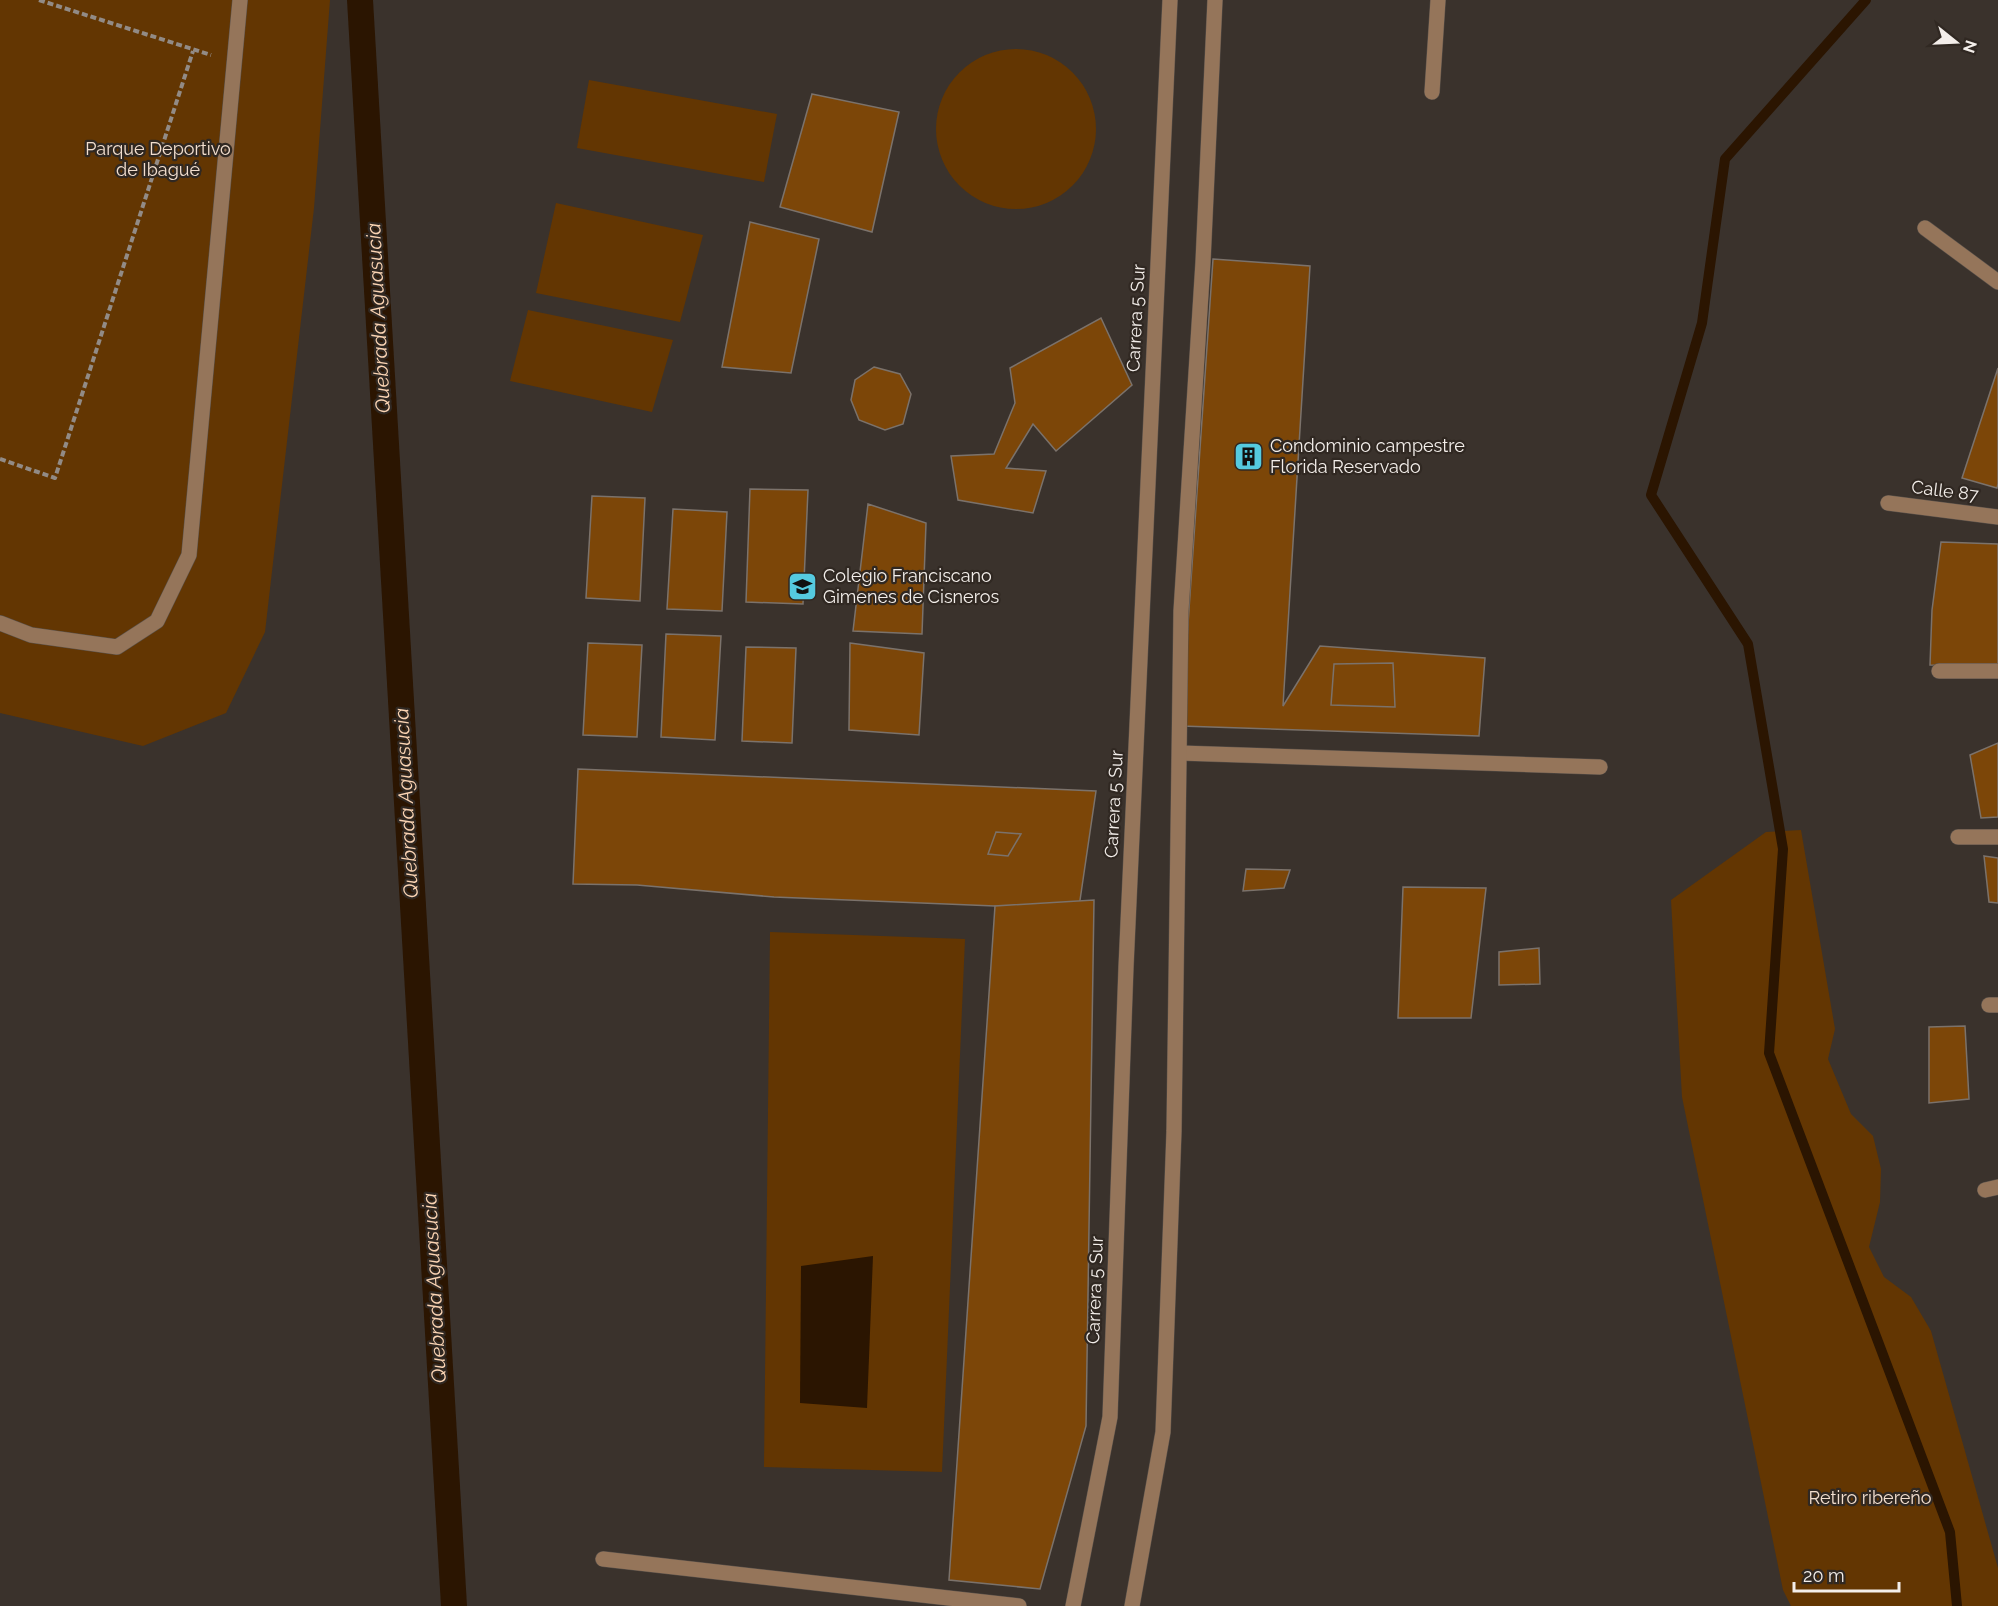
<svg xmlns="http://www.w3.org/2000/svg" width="1998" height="1606" font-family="Raleway,sans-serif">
	<rect width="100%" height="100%" fill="#3a322c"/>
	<g fill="#633602">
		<polygon points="0,0 330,0 314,208 265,632 226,713 143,746 0,713"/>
		<circle cx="1016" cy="129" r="80"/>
		<polygon points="589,80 777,114 764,182 577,148"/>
		<polygon points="556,203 703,235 680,322 536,293"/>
		<polygon points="528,310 673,340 652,412 510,381"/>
		<polygon points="1801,830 1835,1029 1828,1059 1851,1114 1873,1136 1881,1169 1880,1202 1869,1247 1884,1277 1911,1297 1931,1331 1998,1568 1998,1606 1791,1606 1783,1590 1682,1097 1671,900 1766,832"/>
		<polygon points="770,932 965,939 942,1472 764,1467"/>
	</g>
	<g fill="#2b1501">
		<polygon points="347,0 373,0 467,1606 441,1606"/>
		<polygon points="873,1256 867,1408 800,1403 801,1266"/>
	</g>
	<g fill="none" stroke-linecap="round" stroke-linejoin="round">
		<polyline stroke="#2b1501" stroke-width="10" points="1866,0 1725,159 1702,323 1651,495 1748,644 1783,849 1769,1053 1950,1532 1957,1606"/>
	</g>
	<g fill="#7c4608" stroke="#7b726b" stroke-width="1.5">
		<polygon points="812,94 899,112 872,232 780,207"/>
		<polygon points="750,222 819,239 791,373 722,367"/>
		<polygon points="1213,259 1310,266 1283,706 1320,646 1485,658 1479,736 1181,726"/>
		<polygon points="1101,318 1132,385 1056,451 1033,424 1006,468 1046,471 1033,513 958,500 951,456 994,454 1015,403 1010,368"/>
		<polygon points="874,367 900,374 911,394 903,424 885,430 859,420 851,400 855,380"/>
		<polygon points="1998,368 1998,484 1997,488 1962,478"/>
		<polygon points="750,489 808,490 803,604 746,602"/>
		<polygon points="592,496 645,498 640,601 586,598"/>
		<polygon points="868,504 926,523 922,634 853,631"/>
		<polygon points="673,509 727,512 722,611 667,609"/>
		<polygon points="1941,542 1998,544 1998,666 1930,665 1932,610"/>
		<polygon points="666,634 721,636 715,740 661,737"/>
		<polygon points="588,643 642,645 637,737 583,735"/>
		<polygon points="850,643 924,653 919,735 849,730"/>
		<polygon points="746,647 796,648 792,743 742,741"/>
		<polygon points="1393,663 1395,707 1331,705 1334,664"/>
		<polygon points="1998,743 1998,817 1981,818 1970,755"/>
		<polygon points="578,769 1096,791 1079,907 995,906 774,897 637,885 573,884"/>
		<polygon points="996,832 1021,834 1008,856 988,854"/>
		<polygon points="1984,856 1998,858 1998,903 1989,902"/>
		<polygon points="1246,869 1290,870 1284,888 1243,891"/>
		<polygon points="1403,887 1486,888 1471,1018 1398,1018"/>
		<polygon points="1094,900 1086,1426 1040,1589 949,1580 995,906"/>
		<polygon points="1539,948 1540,984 1499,985 1499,952"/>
		<polygon points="1965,1026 1969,1099 1929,1103 1929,1027"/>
	</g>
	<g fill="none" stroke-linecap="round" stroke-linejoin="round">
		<defs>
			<g id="minor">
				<polyline points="1432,92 1438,0"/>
				<polyline points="1925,228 1998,282"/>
				<polyline points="1888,503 1998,517"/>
				<polyline points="0,623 31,635 117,647 157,621 189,555 240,0"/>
				<polyline points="1939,671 1998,671"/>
				<polyline points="1180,753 1600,767"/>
				<polyline points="1958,837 1998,837"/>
				<polyline points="1989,1005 1998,1005"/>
				<polyline points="1985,1190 1998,1187"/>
				<polyline points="603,1559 1019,1606"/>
				<polyline points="1073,1606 1110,1417 1126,967 1170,0"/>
				<polyline points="1132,1606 1163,1432 1174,1131 1181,611 1203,262 1215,0"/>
			</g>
		</defs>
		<use href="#minor" stroke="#58504a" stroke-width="16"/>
		<g stroke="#928b86" stroke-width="4" stroke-dasharray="6 3" stroke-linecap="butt">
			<polyline points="39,0 211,55"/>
			<polyline points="0,459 55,478 193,51"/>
		</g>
		<use href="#minor" stroke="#95755a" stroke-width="15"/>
	</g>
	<defs>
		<symbol id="building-square" viewBox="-11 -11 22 22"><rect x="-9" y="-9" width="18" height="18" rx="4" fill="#55cadf" stroke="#302822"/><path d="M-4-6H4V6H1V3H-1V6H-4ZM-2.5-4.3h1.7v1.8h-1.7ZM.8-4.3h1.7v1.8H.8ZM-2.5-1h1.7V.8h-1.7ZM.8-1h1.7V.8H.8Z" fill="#111"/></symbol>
		<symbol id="school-square" viewBox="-11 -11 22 22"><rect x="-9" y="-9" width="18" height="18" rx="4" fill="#55cadf" stroke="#302822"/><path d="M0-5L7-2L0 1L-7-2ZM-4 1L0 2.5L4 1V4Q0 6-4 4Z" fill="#111"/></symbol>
	</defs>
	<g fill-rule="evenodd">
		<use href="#building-square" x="1232" y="440" width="33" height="33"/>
		<use href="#school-square" x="786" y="570" width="33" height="33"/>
	</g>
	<g text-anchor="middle" stroke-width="4.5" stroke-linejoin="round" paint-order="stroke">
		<g font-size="18" fill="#f2dece" stroke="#302822">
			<text x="158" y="155">Parque Deportivo<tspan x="158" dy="21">de Ibagué</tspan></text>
			<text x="1870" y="1504">Retiro ribereño</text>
		</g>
		<g font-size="18" fill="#f3eeea" stroke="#302822">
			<text transform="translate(1136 318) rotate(-87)" y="6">Carrera 5 Sur</text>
			<text transform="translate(1945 491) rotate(7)" y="6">Calle 87</text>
			<text transform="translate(1114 804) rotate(-87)" y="6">Carrera 5 Sur</text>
			<text transform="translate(1095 1290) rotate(-88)" y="6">Carrera 5 Sur</text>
		</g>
		<g font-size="18" fill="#f3eeea" stroke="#302822" text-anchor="start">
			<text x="1270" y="452">Condominio campestre<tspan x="1270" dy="21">Florida Reservado</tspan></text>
			<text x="823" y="582">Colegio Franciscano<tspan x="823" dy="21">Gimenes de Cisneros</tspan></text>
		</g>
		<g font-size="20" font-style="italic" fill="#fbd4b3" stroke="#302822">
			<text transform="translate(378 318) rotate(-93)" y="7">Quebrada Aguasucia</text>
			<text transform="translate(406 803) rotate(-93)" y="7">Quebrada Aguasucia</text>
			<text transform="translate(434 1288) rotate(-93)" y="7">Quebrada Aguasucia</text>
		</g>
	</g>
	<g transform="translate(1956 42) rotate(108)" stroke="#302822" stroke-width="4.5" paint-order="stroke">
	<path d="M0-4.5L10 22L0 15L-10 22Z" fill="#f3eeea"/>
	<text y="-9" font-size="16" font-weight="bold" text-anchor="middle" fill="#f3eeea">N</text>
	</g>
	<path d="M1794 1582v9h105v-9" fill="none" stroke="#f3eeea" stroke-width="3"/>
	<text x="1803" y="1582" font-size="18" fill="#f3eeea" stroke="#302822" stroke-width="4.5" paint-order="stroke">20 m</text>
</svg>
